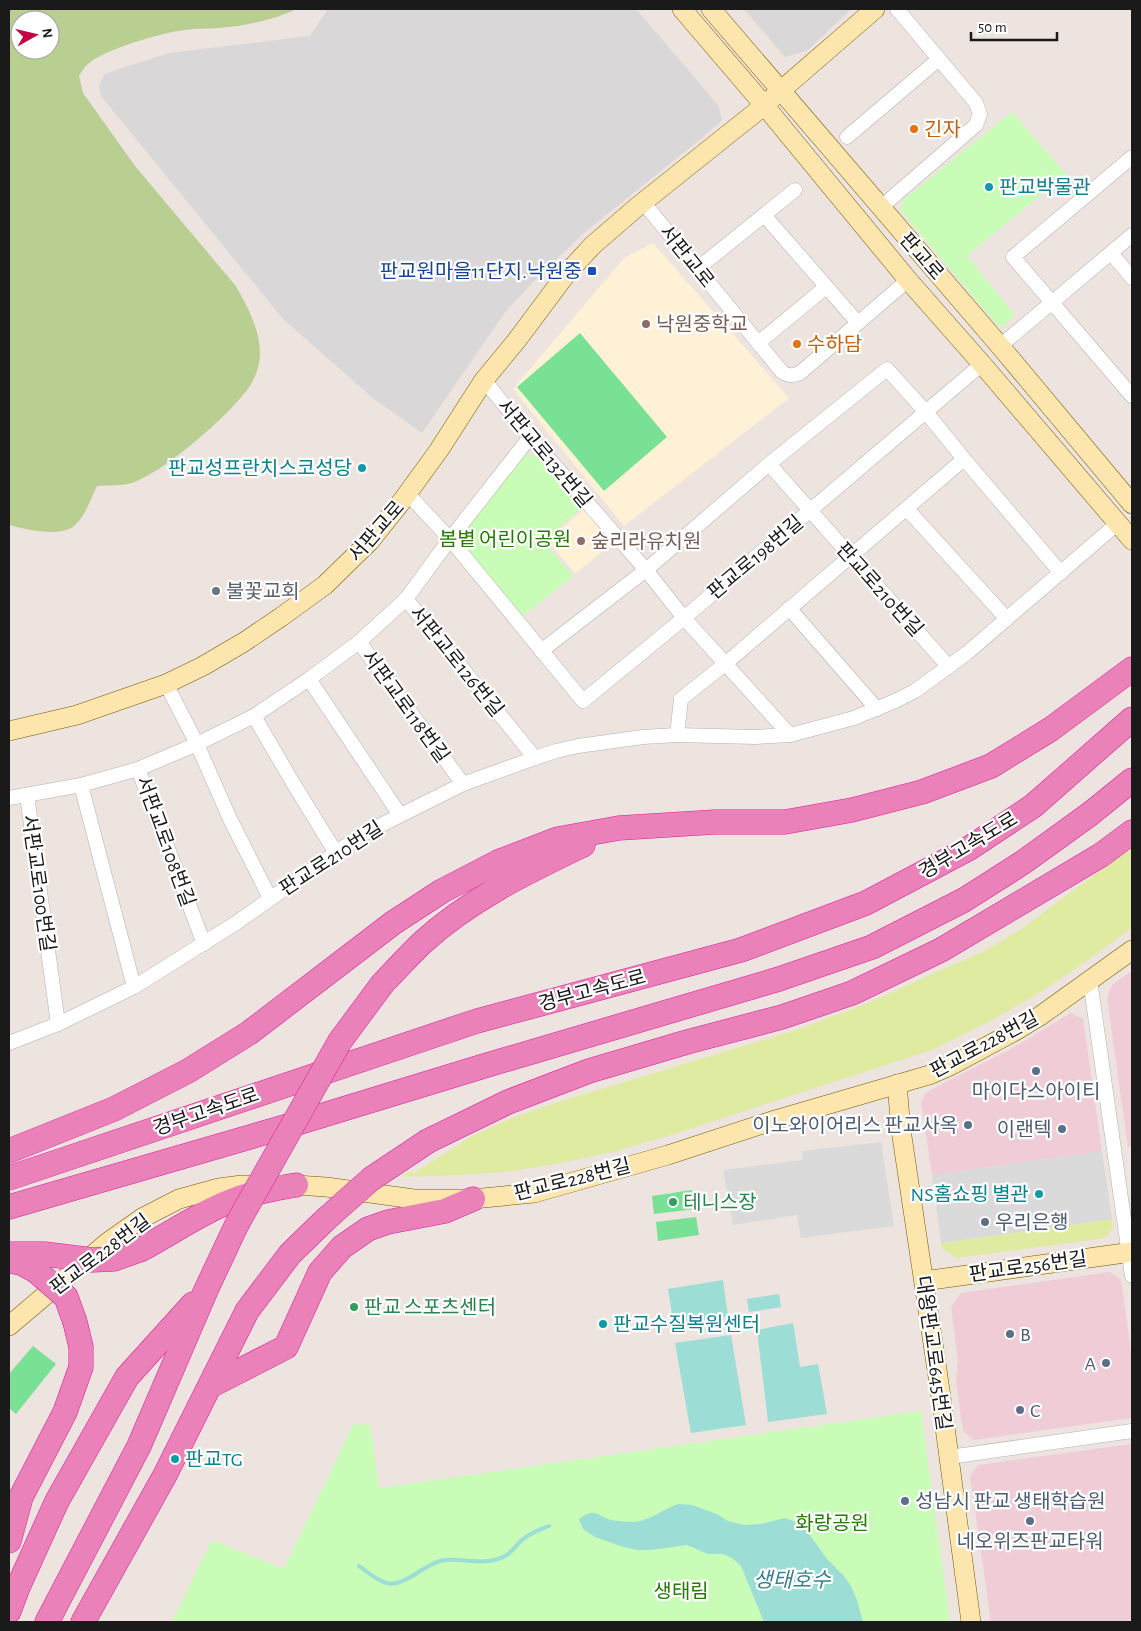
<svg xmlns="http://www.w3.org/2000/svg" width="1141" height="1631" font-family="'Alegreya Sans','Noto Sans KR',sans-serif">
	<rect width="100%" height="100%" fill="#ede3df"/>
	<g fill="#d9d7d8">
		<polygon points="328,9 636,9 718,105 722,120 703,137 585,232 534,281 505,312 422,433 373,398 283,319 101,96 99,85 105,74 116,70 169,53 310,36"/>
		<polygon points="744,9 851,9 807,51 785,57"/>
	</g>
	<g fill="#f0ccd7">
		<polygon points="1132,971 1132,1146 1128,1147 1107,998 1112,985"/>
		<polygon points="1071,1013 1083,1019 1102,1151 932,1175 921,1102 926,1093 944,1083 1011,1049"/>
		<polygon points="1110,1272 1121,1280 1132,1359 1132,1416 1131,1418 974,1440 963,1431 956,1381 958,1360 951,1307 961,1293"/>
		<polygon points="1132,1444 1132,1622 991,1622 970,1476 978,1465"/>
	</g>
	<g fill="#fff1d6">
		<polygon points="653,243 789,398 624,526 513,389 624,258"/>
		<polygon points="587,507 615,541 575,574 547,540"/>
	</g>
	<g fill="#deeba1">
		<polygon points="1132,847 1132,928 1078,967 1039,993 994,1019 932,1050 671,1135 613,1152 550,1165 504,1172 458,1175 401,1177 408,1172 414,1173 474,1135 512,1118 552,1104 799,1029 868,1003 936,972 967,959 990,948 1020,930"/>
		<polygon points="1112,1219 1113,1227 1105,1238 956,1258 942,1248 941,1243"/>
	</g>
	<path fill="#b8cf91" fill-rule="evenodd" d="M9,9H297C273,20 246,26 219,28C208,29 196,28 185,30C163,32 103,50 88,64C84,67 82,72 79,76L83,93L135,166L235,285C248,306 266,341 258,367C257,372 254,379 251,384C235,411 158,478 128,484C118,486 107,485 97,486C91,498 85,517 74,526C59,538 25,529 9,525ZM20,20H50V50H20Z"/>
	<g fill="#c9fcb7">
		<polygon points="1012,112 1066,174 967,256 1015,315 1002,327 998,326 901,211 902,201"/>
		<polygon points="539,455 584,506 543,541 573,576 519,619 463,549 459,536 522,456"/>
		<polygon points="921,1411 950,1622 172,1622 212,1540 284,1569 353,1425 370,1424 379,1488"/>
	</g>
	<g fill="#78e195">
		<polygon points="580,333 667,437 604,491 517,387"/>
		<polygon points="692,1190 695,1209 654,1214 652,1196"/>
		<polygon points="696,1217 699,1235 658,1241 656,1222"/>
		<polygon points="33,1346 56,1364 16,1414 9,1408 9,1374"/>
	</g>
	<g fill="#dadada">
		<polygon points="881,1142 894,1226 801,1238 797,1215 733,1225 723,1170 803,1160 802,1151"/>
		<polygon points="1102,1151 1112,1219 941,1243 932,1175"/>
	</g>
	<g fill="#9cddd6">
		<polygon points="723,1280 728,1316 674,1325 668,1289"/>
		<polygon points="779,1294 781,1307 749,1312 747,1299"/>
		<polygon points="793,1323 800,1367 818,1364 827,1414 768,1422 757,1330"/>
		<polygon points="731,1335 746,1425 691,1433 675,1343"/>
		<path d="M678,1504L692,1505L717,1514L728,1521L744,1525L761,1524L785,1518L796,1522L804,1527L827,1559L844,1576L851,1586L857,1600L863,1622H764L741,1566L732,1558L723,1554H708L687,1545L651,1550H637L620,1546L595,1537L583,1529L579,1519C595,1507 596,1515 611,1520C615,1521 630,1522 635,1522C651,1520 663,1509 678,1504Z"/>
	</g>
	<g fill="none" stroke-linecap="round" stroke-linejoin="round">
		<path stroke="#9cddd6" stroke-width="4" d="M359,1566C386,1586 391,1591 420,1571C429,1566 434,1562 444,1560C462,1558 480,1565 498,1559C511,1555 513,1548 522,1540C530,1533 539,1530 549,1526"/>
		<defs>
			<g id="street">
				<polyline points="847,137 939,59"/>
				<polyline points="1132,157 1013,257 1132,396"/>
				<path d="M643,202L782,372C788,376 793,376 800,373L908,280"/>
				<polyline points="880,208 976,125 980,114 976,103 897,9"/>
				<polyline points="764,215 858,323"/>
				<polyline points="1111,253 1132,278"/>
				<polyline points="697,269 795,190"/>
				<polyline points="758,343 826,287"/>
				<polyline points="1000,346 1132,235"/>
				<polyline points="484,380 530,437 646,570 684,618 790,735"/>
				<polyline points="769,464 949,667"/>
				<polyline points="408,494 450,539 583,701 684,618 982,364"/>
				<polyline points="907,509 1007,619"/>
				<polyline points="406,599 535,758"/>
				<polyline points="789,608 877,709"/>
				<polyline points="359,642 463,784"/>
				<polyline points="541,651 646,570 769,464 887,369 925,411 964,459 1061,573"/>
				<polyline points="309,679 400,815"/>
				<polyline points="166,684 197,744 230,819 270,898"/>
				<polyline points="254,716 293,783 336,853"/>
				<polyline points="677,735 681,699 725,664 964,459"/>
				<polyline points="138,769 204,944"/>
				<polyline points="81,785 134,987"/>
				<polyline points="27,795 58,1024"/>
				<polyline points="9,798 81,785 138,769 197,744 254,716 309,679 359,642 406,599 450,539 530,437"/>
				<polyline points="1090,980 1132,1276"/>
				<polyline points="9,1043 58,1024 134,987 236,923 361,835 463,784 535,758 556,751 578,746 643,737 677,735 755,737 790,735 854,718 895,701 915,691 967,653 1118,523"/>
				<polyline points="949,1457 1132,1431"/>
			</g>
			<g id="secondary">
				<polyline points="682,9 764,105 908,280 982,364 1132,540"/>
				<polyline points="711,9 1000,346 1132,504"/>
				<polyline points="9,731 77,715 166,684 203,666 244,642 281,617 325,585 370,541 402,501 439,450 484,380 517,340 567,273 593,245 637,207 756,112 875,9"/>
				<polyline points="897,1084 901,1130 940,1390 971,1622"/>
				<polyline points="924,1281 1132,1252"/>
				<polyline points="9,1326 108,1242 142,1218 179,1199 219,1188 242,1185 296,1185 326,1187 414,1199 473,1199 534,1193 668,1155 775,1120 929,1075 950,1066 1017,1030 1040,1016 1132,950"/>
			</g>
			<g id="highway">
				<path d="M383,983C396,970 409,955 423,942C470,899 527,872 583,845"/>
				<polyline points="428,1141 508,1102 589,1071 687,1042 782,1017 852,993 941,950 1101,855 1132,832"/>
				<polyline points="9,1151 114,1109 188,1071 249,1033 393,923 442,891 498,862 558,839 619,828 715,822 785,822 852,810 922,792 991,766 1051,729 1132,669"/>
				<polyline points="9,1178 477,1021 741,950 866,903 968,849 1033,806 1132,719"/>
				<polyline points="9,1207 281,1128 484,1066 779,979 872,947 964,900 1022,863 1090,814 1132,780"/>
				<path d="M142,1249C173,1232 207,1209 239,1198C258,1192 277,1188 296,1185"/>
				<polyline points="210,1386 286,1347 320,1272 342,1247 368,1229 388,1222 445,1211 473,1199"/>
				<polyline points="9,1541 21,1497 65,1412 81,1367 81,1347 75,1322"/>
				<polyline points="9,1611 18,1587 57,1501 127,1377 193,1304"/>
				<polyline points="47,1622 139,1446 206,1290 237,1224"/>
				<polyline points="83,1622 165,1475 247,1311 290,1254 325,1220"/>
			</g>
		</defs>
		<use href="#street" stroke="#b3b3b3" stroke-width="15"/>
		<use href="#secondary" stroke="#735900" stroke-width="20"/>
		<use href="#highway" stroke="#dc1b9e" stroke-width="25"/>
		<use href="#street" stroke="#fff" stroke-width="14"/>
		<use href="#secondary" stroke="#fce6ae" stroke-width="19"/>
		<use href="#highway" stroke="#ea81b8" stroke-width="24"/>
		<defs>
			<g id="highway-bridge">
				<polyline points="325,1220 371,1179 428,1141"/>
				<polyline points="237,1224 340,1041 383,983"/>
				<polyline points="9,1254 44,1254 92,1260 114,1259 142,1249"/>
				<polyline points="9,1261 21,1263 36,1271 66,1297 75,1322"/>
			</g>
		</defs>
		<use href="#highway-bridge" stroke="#dc1b9e" stroke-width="25" stroke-linecap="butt"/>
		<use href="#highway-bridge" stroke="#ea81b8" stroke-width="24"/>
	</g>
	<g fill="#e8710a" stroke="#fff" stroke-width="2">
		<circle cx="914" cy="129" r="5"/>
		<circle cx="797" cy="344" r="5"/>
	</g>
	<g fill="#0f9aa8" stroke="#fff" stroke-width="2">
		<circle cx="989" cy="187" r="5"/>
		<circle cx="362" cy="468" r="5"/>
		<circle cx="1039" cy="1194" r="5"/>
		<circle cx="603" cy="1324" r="5"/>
		<circle cx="175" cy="1459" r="5"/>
	</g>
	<rect fill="#1a4fb4" stroke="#fff" stroke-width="2" x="587" y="266" width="10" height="10" rx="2.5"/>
	<g fill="#8d6e63" stroke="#fff" stroke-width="2">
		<circle cx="646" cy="324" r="5"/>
		<circle cx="581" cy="541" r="5"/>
	</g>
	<circle fill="#6b7280" stroke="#fff" stroke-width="2" cx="216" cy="591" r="5"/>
	<g fill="#5c6f8a" stroke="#fff" stroke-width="2">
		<circle cx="1036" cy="1071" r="5"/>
		<circle cx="968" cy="1125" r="5"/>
		<circle cx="1062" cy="1129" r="5"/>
		<circle cx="985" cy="1222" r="5"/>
		<circle cx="1010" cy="1334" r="5"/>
		<circle cx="1106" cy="1363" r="5"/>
		<circle cx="1020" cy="1410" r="5"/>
		<circle cx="905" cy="1501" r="5"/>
		<circle cx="1030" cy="1521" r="5"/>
	</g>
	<g fill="#2e9e5b" stroke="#fff" stroke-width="2">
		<circle cx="673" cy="1202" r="5"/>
		<circle cx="354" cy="1307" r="5"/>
	</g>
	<g text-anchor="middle" stroke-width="4.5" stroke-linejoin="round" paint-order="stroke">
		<g font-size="20" fill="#c56008" stroke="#fff" text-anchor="start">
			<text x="924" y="136">긴자</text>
			<text x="807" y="351">수하담</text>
		</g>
		<g font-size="20" fill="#0d838f" stroke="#fff" text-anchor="start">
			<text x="999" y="194">판교박물관</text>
			<text x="352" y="475" text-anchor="end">판교성프란치스코성당</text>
			<text x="1029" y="1201" text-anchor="end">NS홈쇼핑 별관</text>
			<text x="613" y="1331">판교수질복원센터</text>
			<text x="185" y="1466">판교TG</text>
		</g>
		<g font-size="20" fill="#1a1a1a" stroke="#fff">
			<text transform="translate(687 256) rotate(51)" y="7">서판교로</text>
			<text transform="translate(922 256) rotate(49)" y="7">판교로</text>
			<text transform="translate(545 453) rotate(50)" y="7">서판교로132번길</text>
			<text transform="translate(376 531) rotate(-49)" y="7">서판교로</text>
			<text transform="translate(755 557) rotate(-40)" y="7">판교로198번길</text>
			<text transform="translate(880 589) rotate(48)" y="7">판교로210번길</text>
			<text transform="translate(457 661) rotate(51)" y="7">서판교로126번길</text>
			<text transform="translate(406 706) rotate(54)" y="7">서판교로118번길</text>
			<text transform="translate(166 841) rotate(70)" y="7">서판교로108번길</text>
			<text transform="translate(968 845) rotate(-31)" y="7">경부고속도로</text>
			<text transform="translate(331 858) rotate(-33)" y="7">판교로210번길</text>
			<text transform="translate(39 883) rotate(82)" y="7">서판교로100번길</text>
			<text transform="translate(592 990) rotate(-15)" y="7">경부고속도로</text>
			<text transform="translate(984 1044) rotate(-28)" y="7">판교로228번길</text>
			<text transform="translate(206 1111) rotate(-19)" y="7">경부고속도로</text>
			<text transform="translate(572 1179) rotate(-14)" y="7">판교로228번길</text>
			<text transform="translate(100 1254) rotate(-37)" y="7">판교로228번길</text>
			<text transform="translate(1028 1266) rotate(-8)" y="7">판교로256번길</text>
			<text transform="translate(934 1353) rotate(82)" y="7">대왕판교로645번길</text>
		</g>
		<g font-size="20" fill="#164399" stroke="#fff" text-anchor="end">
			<text x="582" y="278">판교원마을11단지.낙원중</text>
		</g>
		<g font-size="20" fill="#785e54" stroke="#fff" text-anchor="start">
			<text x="656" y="331">낙원중학교</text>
			<text x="591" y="548">숲리라유치원</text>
		</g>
		<g font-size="20" fill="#247b06" stroke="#fff">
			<text x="505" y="546">봄볕 어린이공원</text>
			<text x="832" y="1530">화랑공원</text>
			<text x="681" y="1598">생태림</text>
		</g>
		<g font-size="20" fill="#5b616d" stroke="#fff" text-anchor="start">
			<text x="226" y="598">불꽃교회</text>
		</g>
		<g font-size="20" fill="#4e5e75" stroke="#fff" text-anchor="start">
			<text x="1036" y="1098" text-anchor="middle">마이다스아이티</text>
			<text x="958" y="1132" text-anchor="end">이노와이어리스 판교사옥</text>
			<text x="1052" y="1136" text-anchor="end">이랜텍</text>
			<text x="995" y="1229">우리은행</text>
			<text x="1020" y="1341">B</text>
			<text x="1096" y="1370" text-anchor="end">A</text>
			<text x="1030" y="1417">C</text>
			<text x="915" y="1508">성남시 판교 생태학습원</text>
			<text x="1030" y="1548" text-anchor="middle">네오위즈판교타워</text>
		</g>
		<g font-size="20" fill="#27864d" stroke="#fff" text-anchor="start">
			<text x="683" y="1209">테니스장</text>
			<text x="364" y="1314">판교 스포츠센터</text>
		</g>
		<g font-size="21" font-style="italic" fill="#3a808e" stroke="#fff">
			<text x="792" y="1587">생태호수</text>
		</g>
	</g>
	<rect width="1141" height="1631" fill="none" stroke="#1a1a1a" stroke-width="20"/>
	<g transform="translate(35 35) rotate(82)"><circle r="24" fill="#ffffff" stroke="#a3a3a3"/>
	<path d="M0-4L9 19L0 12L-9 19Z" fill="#c50042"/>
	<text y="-8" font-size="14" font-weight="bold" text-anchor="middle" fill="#1a1a1a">N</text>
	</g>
	<path d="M971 32v8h86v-8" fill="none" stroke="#1a1a1a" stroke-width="2.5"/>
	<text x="978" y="32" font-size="15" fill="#1a1a1a" stroke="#ffffff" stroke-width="4" paint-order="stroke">50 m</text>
</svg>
